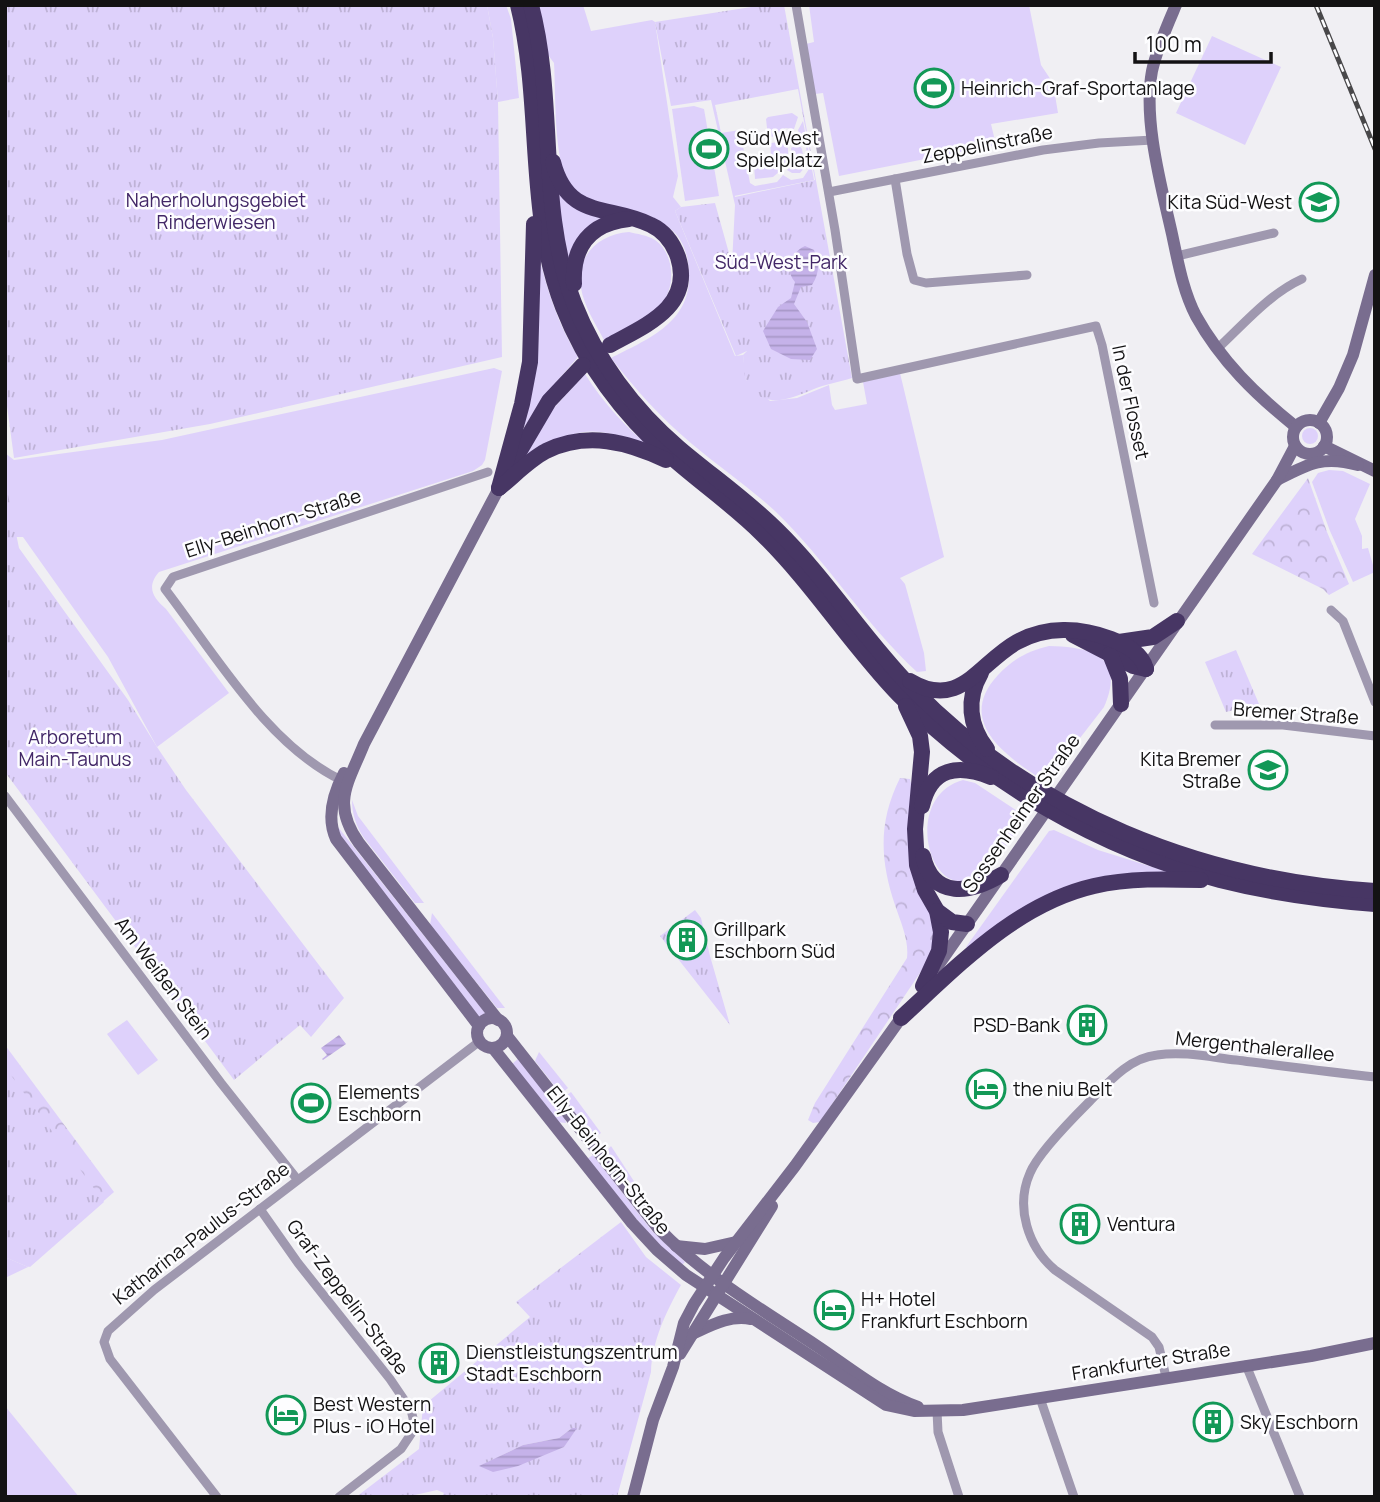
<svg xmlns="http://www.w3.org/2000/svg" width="1380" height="1502" font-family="Manrope,sans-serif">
	<defs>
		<pattern id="forest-crowns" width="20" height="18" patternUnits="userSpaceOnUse" patternTransform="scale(1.75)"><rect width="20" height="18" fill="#ded1fb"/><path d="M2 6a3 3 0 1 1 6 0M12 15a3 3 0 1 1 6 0" fill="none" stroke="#beb2d6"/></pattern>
		<pattern id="park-tufts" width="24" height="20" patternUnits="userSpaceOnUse" patternTransform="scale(1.75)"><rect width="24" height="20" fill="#ded1fb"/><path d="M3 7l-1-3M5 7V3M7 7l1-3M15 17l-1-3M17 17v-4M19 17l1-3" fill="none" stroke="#beb2d6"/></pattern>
		<pattern id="water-rules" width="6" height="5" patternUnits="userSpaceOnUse" patternTransform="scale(1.75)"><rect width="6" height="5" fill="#c5b2e9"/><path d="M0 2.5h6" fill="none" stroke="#a898c7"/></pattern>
	</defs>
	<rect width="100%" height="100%" fill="#f0eff3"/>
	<g fill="#ded1fb">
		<polygon points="487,5 506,5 511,19 519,98 498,102 493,38"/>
		<path d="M537,5H583L591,31L652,20L655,22L678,176L673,197L681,207L675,211L735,356L743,355L746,380L770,401L797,398L829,385L832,405L835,410L867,404L863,382L900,373L944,557L900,578L905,584L924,653L926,671L917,672C864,623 827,561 775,511C749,487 719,467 692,444C661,418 635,389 611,358C646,340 688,324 689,279C690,200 623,226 582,195C579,192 572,189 570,185C553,162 556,93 554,63L548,55Z"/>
		<polygon points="809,5 1029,5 1041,65 1053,83 1058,113 991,124 996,145 839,176 823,93 815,94 806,44 814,42"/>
		<polygon points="1212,36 1281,67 1245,145 1176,113"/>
		<polygon points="694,106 704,109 719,196 685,201 672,109"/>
		<polygon points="792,113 798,117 794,129 785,128 780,136 768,137 766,119 768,117"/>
		<polygon points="803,121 814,180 734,196 721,133 740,130 750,183 755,186 777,182 783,175 791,180 803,178 809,169 806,147 800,140 798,130"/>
		<polygon points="781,142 788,148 788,161 782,167 771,155 770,143"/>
		<polygon points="798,144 802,149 805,167 800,173 792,173 787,170 792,163 791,148"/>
		<polygon points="768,163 780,171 773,177 755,179 754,165"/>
		<polygon points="562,191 614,219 570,266 554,197"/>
		<path d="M629,232C637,234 647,235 655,240C675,254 676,287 661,305C647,321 622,330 604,340C595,323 584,306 581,288C575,256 599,234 629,232Z"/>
		<path d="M538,252C547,290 558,324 578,357L544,396L518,437Z"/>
		<path d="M494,368L502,371L485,460L482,465L473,471L159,572C146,587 153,598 166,609L229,693L157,747L108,657L23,537H5V453L14,460L162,440Z"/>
		<path d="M585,374C603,403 628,430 655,451C629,438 597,424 569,436C551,444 533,458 516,469L552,410Z"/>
		<circle cx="1310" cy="436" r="8"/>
		<polygon points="1329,470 1343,471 1370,484 1355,519 1362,536 1362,549 1368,548 1375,572 1353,582 1330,531 1312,482 1318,473"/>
		<path d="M1049,646C1092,647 1126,656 1104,707L1046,782C1008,758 954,722 998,675C1013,659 1028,651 1049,646Z"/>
		<path d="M963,780L975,783L1025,816C1012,836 999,862 979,875C930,909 900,797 963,780Z"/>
		<path d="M352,800L358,816L424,903H415L364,838C356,826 352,814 352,800Z"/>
		<polygon points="338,827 486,1014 479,1020 339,838"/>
		<polygon points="1054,830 1098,850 1175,874 1091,880 970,949 966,947 1049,831"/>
		<polygon points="432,913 505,1008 497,1008 430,925"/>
		<polygon points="127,1020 158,1060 138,1075 107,1034"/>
		<polygon points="539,1052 568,1088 561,1094 535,1061"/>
		<polygon points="519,1058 565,1119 566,1123 557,1122 512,1064"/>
		<polygon points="571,1092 601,1133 595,1137 563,1098"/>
		<polygon points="611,1146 654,1212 606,1152"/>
		<polygon points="593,1155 652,1231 685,1262 681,1266 658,1245 587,1159"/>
		<polygon points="5,1257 28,1267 5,1278"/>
		<polygon points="5,1406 79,1497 5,1497"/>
	</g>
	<g fill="url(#forest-crowns)">
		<polygon points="1308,478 1327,532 1349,584 1329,595 1323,589 1252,554"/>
		<path d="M900,778L910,779L911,783L928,908L935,930L932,955L820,1122L813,1123L808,1120L815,1103L907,958C909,940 901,923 895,905C880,860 878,822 900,778Z"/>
		<polygon points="5,1045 114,1192 28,1267 5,1257"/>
	</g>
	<g fill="url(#park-tufts)" fill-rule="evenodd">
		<polygon points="5,5 487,5 493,38 498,102 502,357 210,424 14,458 5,391"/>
		<path d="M764,5H784L852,378C839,382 826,384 814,389C791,399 762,411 747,382C743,374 744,363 743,355L747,351L736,356L675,211L681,207L715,203L732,264L735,205L711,100L671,106L655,22ZM798,89L815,180L735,197L715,105Z"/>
		<polygon points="5,480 19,548 128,700 157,747 186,790 344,998 311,1037 300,1025 234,1080 5,772"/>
		<polygon points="1236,650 1259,704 1226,712 1205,662"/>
		<polygon points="695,910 701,918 710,956 730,1025 660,936"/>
		<polygon points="5,1067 104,1202 30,1267 5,1257"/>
		<path d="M621,1222L646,1257L681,1285C666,1312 652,1341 651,1372L617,1497H442L444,1493L437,1490L406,1497H356L419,1449L423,1406L530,1317L516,1302ZM572,1428L564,1447L480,1466L523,1445L559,1438Z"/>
	</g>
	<g fill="url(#water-rules)">
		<path d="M805,246L814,250C819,264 820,272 812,285L801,287L794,304L807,322L817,349L810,360L791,359L771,349L763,331L778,307L791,298L795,282C784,270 791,252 805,246Z"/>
		<polygon points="339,1035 346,1044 323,1060 322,1059 327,1055 321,1048"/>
		<polygon points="572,1428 577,1428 564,1447 518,1466 493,1472 479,1466 523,1445 559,1438"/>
	</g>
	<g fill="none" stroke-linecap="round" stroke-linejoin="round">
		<g stroke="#9f98af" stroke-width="9">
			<polyline points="796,5 835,230 857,379 1096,326 1102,345 1154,603"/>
			<polyline points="895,179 907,254 914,280 926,283 1027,275"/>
			<polyline points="829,192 1043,150 1099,143 1153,140"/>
			<polyline points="1177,256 1274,233"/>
			<path d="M1217,349C1243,325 1269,294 1302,279"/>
			<polyline points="1331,610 1343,621 1375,702"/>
			<polyline points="1215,725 1283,725 1375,736"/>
			<path d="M343,781C268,746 215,654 165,589L173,577L488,472"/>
			<polyline points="5,796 221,1083 297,1179"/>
			<polyline points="260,1209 298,1263 390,1379 411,1410 413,1418 413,1431 401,1449 339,1497"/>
			<polyline points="1246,1365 1300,1497"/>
			<path d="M1166,1377L1159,1347L1152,1337L1055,1270C1028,1247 1015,1207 1030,1173C1038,1153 1072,1119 1088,1103C1107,1084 1128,1058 1157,1055C1183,1051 1210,1057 1236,1060C1283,1066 1329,1072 1375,1077"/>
			<polyline points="1040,1398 1074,1497"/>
			<polyline points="937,1411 938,1432 959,1497"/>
			<polyline points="217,1497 110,1359 104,1342 108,1331 154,1290 480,1041"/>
		</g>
		<g stroke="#796d8f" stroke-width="12">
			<path d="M1176,5C1167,26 1157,48 1152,71C1143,120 1161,185 1172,234C1178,262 1183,291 1196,316C1221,361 1256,395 1296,427"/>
			<circle cx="1310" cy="437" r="17"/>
			<polyline points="1319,423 1339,388 1353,355 1375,275"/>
			<polyline points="1324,446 1375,471"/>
			<path d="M1277,480C1308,464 1323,455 1358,465"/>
			<path d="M344,773C333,794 326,817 336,839L479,1026"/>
			<polyline points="937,967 1277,480 1295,446"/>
			<circle cx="492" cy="1033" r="15"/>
			<path d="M498,1020L359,843C331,803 348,784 364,744L499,488"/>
			<path d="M507,1036L658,1228C704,1276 763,1310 817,1346C850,1368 881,1394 918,1407"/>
			<polyline points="493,1048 632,1223 657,1250 686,1275 886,1405 914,1411 963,1410 1311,1356 1375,1343"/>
			<polyline points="676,1246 705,1249 736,1242"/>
			<path d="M692,1334C712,1325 729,1315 751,1319"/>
			<polyline points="680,1354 772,1206"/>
			<polyline points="633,1497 653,1420 673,1367 684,1323 694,1304 724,1258 795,1166 906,1011"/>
		</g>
		<g stroke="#473664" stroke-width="16">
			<path d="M518,5C543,105 525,210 563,307C585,364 623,415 669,455C699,482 733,505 762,534C813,584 850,644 899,695C986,783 1101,849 1220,880C1271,893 1323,900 1375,904"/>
			<path d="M531,5C557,103 537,207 574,303C596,359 634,410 679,448C712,476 747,500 777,530C827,579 864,639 912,688C1034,814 1202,880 1375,891"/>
			<path d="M553,162C568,221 610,204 651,225C664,231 673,243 678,257C694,307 644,326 610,345"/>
			<path d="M574,284C572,247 590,223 629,219"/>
			<polyline points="512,464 549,401 583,365"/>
			<polyline points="499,488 522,404 530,362 534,224"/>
			<path d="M499,488C514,476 529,460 546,451C587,431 628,442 666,460"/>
			<polyline points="1073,635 1133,666 1146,669"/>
			<polyline points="1119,642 1153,637 1177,621"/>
			<polyline points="1110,654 1120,679 1121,704"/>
			<path d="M981,673C966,699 969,726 987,749"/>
			<path d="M910,681C960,711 979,663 1017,642C1046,626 1080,627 1111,639C1126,645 1142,653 1146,669"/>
			<polyline points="906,706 920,736 922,752 915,829 917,865 925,890 937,911 941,932 939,951 923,986"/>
			<path d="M922,806C931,767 958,764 991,777"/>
			<path d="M923,856C933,900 971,893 1001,875"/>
			<polyline points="937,911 952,922 967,924"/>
			<path d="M901,1018C958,966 1016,904 1094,886C1129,878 1165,879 1201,880"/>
		</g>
		<defs>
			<polyline id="rail" points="1316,5 1375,149"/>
		</defs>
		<use href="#rail" stroke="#49484a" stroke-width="5"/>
		<use href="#rail" stroke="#fdfdff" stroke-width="2.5" stroke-dasharray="8" stroke-linecap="butt"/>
	</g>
	<defs>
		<symbol id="stadium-ring" viewBox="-11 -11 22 22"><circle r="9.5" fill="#fdfdff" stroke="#129857" stroke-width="1.5"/><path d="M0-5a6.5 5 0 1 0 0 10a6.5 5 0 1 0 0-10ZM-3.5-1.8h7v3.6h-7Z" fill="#129857"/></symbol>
		<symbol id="school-ring" viewBox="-11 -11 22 22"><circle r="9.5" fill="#fdfdff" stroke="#129857" stroke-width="1.5"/><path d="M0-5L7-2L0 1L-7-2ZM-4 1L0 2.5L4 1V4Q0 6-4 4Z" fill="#129857"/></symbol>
		<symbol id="building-ring" viewBox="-11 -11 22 22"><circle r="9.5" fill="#fdfdff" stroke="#129857" stroke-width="1.5"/><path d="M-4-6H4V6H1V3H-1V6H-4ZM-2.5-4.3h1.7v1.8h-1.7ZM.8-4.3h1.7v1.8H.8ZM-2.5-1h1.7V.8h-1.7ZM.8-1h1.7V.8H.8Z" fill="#129857"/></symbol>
		<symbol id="hotel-ring" viewBox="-11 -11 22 22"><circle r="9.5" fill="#fdfdff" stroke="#129857" stroke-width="1.5"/><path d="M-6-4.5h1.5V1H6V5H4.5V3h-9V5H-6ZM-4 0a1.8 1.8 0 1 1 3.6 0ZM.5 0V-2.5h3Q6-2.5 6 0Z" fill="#129857"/></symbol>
	</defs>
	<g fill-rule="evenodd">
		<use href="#stadium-ring" x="912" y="66" width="44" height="44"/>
		<use href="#stadium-ring" x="687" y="127" width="44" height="44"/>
		<use href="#school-ring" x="1297" y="180" width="44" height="44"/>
		<use href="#school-ring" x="1246" y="748" width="44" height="44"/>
		<use href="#building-ring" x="665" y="918" width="44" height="44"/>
		<use href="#building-ring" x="1065" y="1003" width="44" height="44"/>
		<use href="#hotel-ring" x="964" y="1067" width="44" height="44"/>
		<use href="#stadium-ring" x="289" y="1081" width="44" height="44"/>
		<use href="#building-ring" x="1058" y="1202" width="44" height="44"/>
		<use href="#hotel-ring" x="812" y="1288" width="44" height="44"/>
		<use href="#building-ring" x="417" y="1341" width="44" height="44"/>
		<use href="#hotel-ring" x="264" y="1393" width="44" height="44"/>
		<use href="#building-ring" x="1191" y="1400" width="44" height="44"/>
	</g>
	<g text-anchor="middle" stroke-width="5" stroke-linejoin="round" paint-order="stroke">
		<g font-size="19" fill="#131213" stroke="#fdfdff" text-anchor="start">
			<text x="961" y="95">Heinrich-Graf-Sportanlage</text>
			<text x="736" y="145">Süd West<tspan x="736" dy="22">Spielplatz</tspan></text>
			<text x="1292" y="209" text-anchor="end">Kita Süd-West</text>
			<text x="1241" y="766" text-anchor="end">Kita Bremer<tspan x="1241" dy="22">Straße</tspan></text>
			<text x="714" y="936">Grillpark<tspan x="714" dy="22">Eschborn Süd</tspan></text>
			<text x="1060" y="1032" text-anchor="end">PSD-Bank</text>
			<text x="1013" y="1096">the niu Belt</text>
			<text x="338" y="1099">Elements<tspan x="338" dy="22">Eschborn</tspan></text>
			<text x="1107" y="1231">Ventura</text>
			<text x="861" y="1306">H+ Hotel<tspan x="861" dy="22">Frankfurt Eschborn</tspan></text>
			<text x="466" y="1359">Dienstleistungszentrum<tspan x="466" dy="22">Stadt Eschborn</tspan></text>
			<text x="313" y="1411">Best Western<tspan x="313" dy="22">Plus - iO Hotel</tspan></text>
			<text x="1240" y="1429">Sky Eschborn</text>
		</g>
		<g font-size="19" fill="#131213" stroke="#fdfdff">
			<text transform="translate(987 144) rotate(-11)" y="7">Zeppelinstraße</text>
			<text transform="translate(1131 402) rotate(78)" y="7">In der Flosset</text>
			<text transform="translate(273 523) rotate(-18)" y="7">Elly-Beinhorn-Straße</text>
			<text transform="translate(1296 713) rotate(4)" y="7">Bremer Straße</text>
			<text transform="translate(1021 813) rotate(-55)" y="7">Sossenheimer Straße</text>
			<text transform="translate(164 978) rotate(53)" y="7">Am Weißen Stein</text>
			<text transform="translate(1255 1046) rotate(6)" y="7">Mergenthalerallee</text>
			<text transform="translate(609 1160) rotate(51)" y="7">Elly-Beinhorn-Straße</text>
			<text transform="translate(201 1233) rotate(-38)" y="7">Katharina-Paulus-Straße</text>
			<text transform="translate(348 1297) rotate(53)" y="7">Graf-Zeppelin-Straße</text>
			<text transform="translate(1151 1361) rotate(-9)" y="7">Frankfurter Straße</text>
		</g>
		<g font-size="19" fill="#422767" stroke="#fdfdff">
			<text x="216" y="207">Naherholungsgebiet<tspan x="216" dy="22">Rinderwiesen</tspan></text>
			<text x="781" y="269">Süd-West-Park</text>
			<text x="75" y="744">Arboretum<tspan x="75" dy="22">Main-Taunus</tspan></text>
		</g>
	</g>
	<rect width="1380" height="1502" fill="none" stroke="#131213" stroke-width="14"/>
	<path d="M1135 52v10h136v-10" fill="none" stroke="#131213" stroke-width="3.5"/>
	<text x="1146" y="52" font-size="21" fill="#131213" stroke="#fdfdff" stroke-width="5" paint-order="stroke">100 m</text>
</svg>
